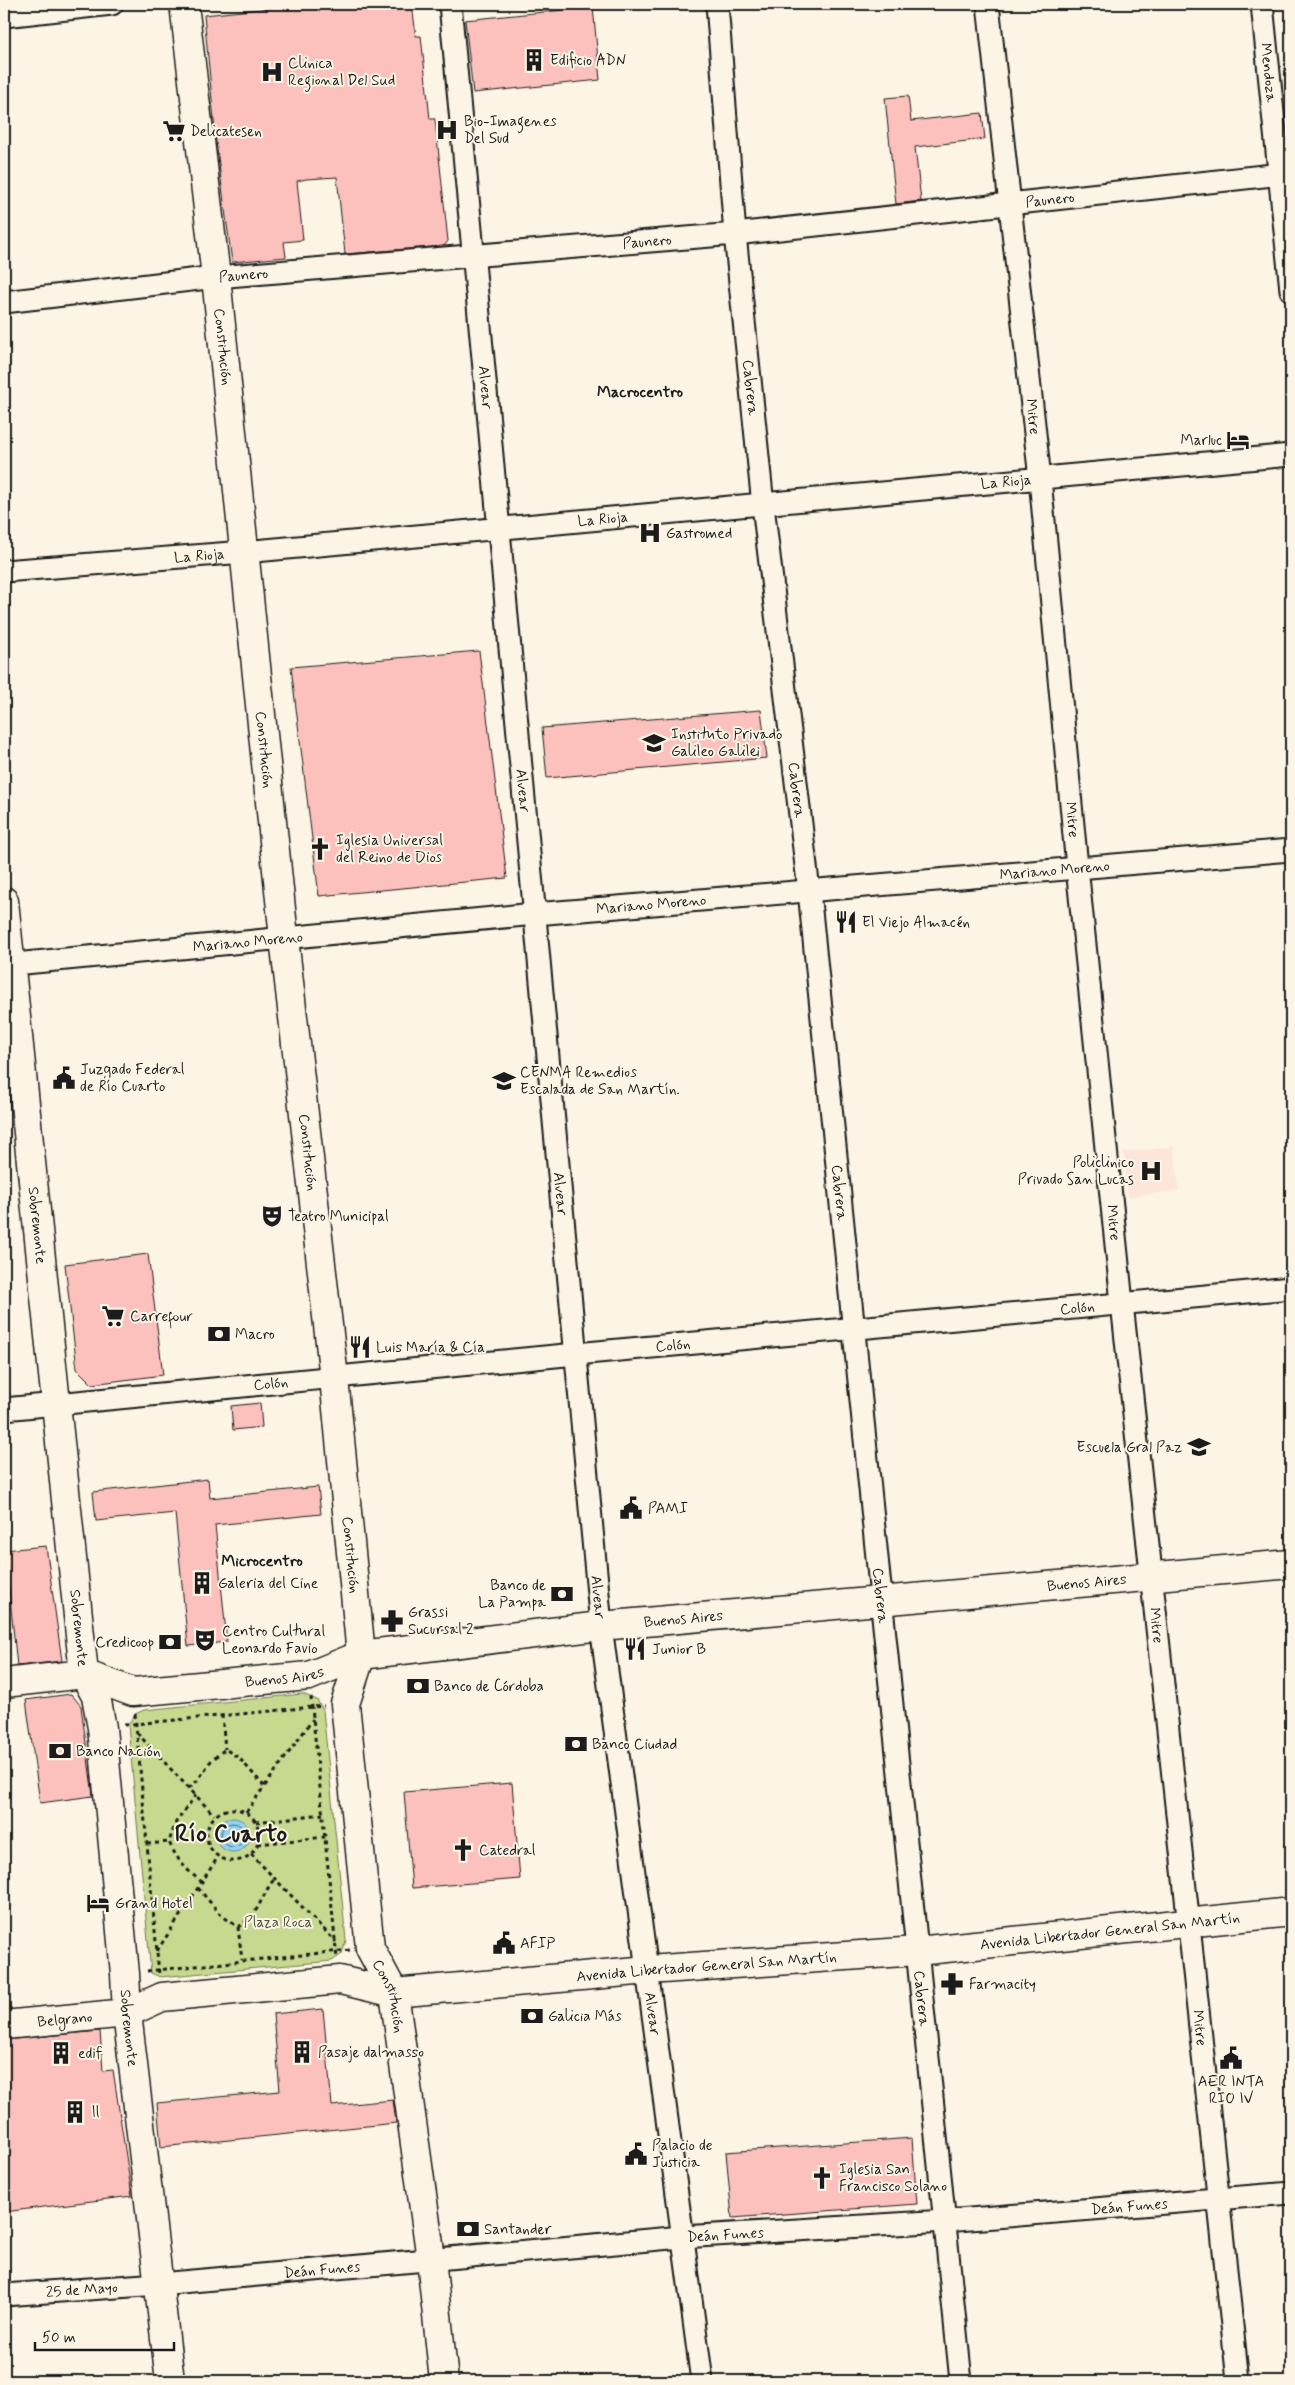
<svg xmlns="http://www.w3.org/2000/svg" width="1295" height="2385" font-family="Mynerve,sans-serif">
	<rect width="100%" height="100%" fill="#fcf5e5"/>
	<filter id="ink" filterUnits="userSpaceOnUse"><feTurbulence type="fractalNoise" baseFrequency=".02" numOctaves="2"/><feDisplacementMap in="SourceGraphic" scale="10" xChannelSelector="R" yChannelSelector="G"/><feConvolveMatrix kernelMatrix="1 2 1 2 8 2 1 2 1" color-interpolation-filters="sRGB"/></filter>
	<g filter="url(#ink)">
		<polygon fill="#fce5d9" points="1174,1147 1179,1190 1128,1197 1124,1152"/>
		<polygon fill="#c6d98e" stroke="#717a55" points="303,1694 317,1700 323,1710 346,1940 342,1954 332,1961 160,1977 151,1973 128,1725 135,1714 144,1710"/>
		<circle fill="#90d3f2" stroke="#628a9c" cx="233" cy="1835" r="17"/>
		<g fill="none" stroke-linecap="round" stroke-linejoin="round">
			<circle stroke="#4a6572" stroke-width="1" cx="233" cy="1835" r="12"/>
		</g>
		<g fill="#fdc1bd" stroke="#1c1c1c">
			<polygon points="308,4 412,4 416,36 421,36 430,119 435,119 448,241 444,246 345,254 337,177 306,179 297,181 303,240 284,242 286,257 232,262 216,142 204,15"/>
			<polygon points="593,7 600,80 473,93 465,20"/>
			<polygon points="908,96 911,121 982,113 985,139 915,147 921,201 896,204 885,98"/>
			<polygon points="479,651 507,878 319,896 291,667"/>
			<polygon points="761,710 767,758 547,778 542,728"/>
			<polygon points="148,1254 163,1375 92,1384 77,1369 65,1264"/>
			<polygon points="260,1403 262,1427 233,1430 231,1406"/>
			<polygon points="208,1479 210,1498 318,1487 321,1514 215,1525 227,1642 188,1646 175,1513 96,1521 93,1492"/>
			<polygon points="46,1546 62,1661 17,1666 5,1550"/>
			<polygon points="71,1694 81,1706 93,1796 40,1803 26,1700"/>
			<polygon points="512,1783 520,1879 412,1888 404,1792"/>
			<polygon points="323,2009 332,2106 393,2100 396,2123 161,2147 157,2103 280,2091 273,2014"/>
			<polygon points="100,2031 103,2071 113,2070 132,2196 4,2212 4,2040"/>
			<polygon points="912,2138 917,2204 732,2218 726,2152"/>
		</g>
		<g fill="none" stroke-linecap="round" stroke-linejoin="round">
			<defs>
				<g id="minor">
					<path id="s1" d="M450,4L601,1626L702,2381"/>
					<path id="s2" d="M717,4L735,234L763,505L809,891L961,2381"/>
					<path id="s3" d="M988,4L1040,479L1077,867L1122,1303L1238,2381"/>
					<path id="s4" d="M1262,4L1291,290"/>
					<polyline points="4,16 112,4"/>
					<path id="s5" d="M4,302L216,277L735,234L1291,173"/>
					<path id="s6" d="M4,571L244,552L1291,455"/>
					<path id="s7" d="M4,965L535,914L1291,850"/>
					<path id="s8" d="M4,1409L576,1354L1291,1288"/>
					<path id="s9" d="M4,2295L159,2284L682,2237L945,2221L1291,2193"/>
				</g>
				<g id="secondary">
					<path id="s10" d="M184,4L216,277L284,938L334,1378L361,1655L345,1704L370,1948L394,1993L431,2259L444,2381"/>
					<path id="s11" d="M4,901L84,1674L96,1696L102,1728L125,1974L127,2013L170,2381"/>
					<path id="s12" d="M4,1683L84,1674L133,1692L309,1676L361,1655L601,1626L1291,1564"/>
					<path id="s13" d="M4,2025L127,2013L162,1997L340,1980L394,1993L648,1970L917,1951L1291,1912"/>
				</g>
			</defs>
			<use href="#minor" stroke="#1c1c1c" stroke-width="25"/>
			<use href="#secondary" stroke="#1c1c1c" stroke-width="31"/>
			<g stroke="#1c1c1c" stroke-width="3" stroke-dasharray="4 4" stroke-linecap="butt">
				<polyline points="311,1697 337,1959"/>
				<polyline points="135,1714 159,1974"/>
				<polyline points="222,1715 225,1749"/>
				<polyline points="124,1725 324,1706"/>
				<polyline points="137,1733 214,1815"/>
				<polyline points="189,1788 198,1780 210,1762 225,1749 239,1758 265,1787"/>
				<path d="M196,1795L176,1822L169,1842C177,1860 186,1870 202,1882"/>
				<circle cx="233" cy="1835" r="26"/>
				<polyline points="246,1812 313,1719"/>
				<polyline points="256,1822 323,1814"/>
				<polyline points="147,1844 169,1842"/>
				<polyline points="258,1844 325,1837"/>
				<polyline points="251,1854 336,1942"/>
				<path d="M198,1888L221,1915L238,1927C261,1913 259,1898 275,1878"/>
				<polyline points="238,1927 242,1960"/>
				<polyline points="157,1951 218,1857"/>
				<polyline points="147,1971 350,1950"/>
			</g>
			<use href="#minor" stroke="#fcf5e5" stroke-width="21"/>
			<use href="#secondary" stroke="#fcf5e5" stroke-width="28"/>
		</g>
	</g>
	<defs>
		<symbol id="building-bare" viewBox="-9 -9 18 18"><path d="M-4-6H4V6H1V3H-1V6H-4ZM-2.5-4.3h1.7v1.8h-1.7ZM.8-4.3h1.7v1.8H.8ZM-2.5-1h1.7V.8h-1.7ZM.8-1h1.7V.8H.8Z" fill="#1c1c1c" stroke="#fcf5e5" stroke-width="2.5" paint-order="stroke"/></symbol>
		<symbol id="hospital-bare" viewBox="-9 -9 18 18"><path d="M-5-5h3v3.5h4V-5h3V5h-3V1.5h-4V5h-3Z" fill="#1c1c1c" stroke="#fcf5e5" stroke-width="2.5" paint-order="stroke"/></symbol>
		<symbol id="supermarket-bare" viewBox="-9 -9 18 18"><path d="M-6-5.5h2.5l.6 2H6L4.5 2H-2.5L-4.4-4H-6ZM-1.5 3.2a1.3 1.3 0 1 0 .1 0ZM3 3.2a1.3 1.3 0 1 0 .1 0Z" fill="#1c1c1c" stroke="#fcf5e5" stroke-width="2.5" paint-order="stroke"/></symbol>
		<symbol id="hotel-bare" viewBox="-9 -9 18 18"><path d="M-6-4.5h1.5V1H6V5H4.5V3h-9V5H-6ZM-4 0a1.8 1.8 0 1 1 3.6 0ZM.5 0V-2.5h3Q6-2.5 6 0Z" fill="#1c1c1c" stroke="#fcf5e5" stroke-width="2.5" paint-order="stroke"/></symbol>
		<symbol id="school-bare" viewBox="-9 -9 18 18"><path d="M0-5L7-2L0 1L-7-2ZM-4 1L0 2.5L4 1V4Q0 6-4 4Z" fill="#1c1c1c" stroke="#fcf5e5" stroke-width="2.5" paint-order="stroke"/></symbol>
		<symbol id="church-bare" viewBox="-9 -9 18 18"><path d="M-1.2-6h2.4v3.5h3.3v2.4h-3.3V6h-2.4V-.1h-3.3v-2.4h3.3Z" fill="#1c1c1c" stroke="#fcf5e5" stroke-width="2.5" paint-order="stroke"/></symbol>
		<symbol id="restaurant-bare" viewBox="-9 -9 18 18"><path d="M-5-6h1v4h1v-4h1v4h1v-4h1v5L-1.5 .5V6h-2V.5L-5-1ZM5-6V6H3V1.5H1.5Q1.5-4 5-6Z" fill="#1c1c1c" stroke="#fcf5e5" stroke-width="2.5" paint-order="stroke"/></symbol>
		<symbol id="civic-bare" viewBox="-9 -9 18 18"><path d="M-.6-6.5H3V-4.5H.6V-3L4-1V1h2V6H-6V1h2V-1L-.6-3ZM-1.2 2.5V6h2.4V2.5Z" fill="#1c1c1c" stroke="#fcf5e5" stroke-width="2.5" paint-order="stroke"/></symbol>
		<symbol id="theatre-bare" viewBox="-9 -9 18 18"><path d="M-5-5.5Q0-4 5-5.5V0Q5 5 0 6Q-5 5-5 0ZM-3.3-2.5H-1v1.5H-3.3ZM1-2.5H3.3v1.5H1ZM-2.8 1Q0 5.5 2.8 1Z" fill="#1c1c1c" stroke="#fcf5e5" stroke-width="2.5" paint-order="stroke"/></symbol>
		<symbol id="bank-bare" viewBox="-9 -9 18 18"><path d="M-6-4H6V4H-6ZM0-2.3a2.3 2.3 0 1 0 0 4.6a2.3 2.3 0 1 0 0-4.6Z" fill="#1c1c1c" stroke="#fcf5e5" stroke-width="2.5" paint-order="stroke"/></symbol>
		<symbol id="pharmacy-bare" viewBox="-9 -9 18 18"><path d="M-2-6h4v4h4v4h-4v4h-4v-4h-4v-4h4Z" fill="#1c1c1c" stroke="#fcf5e5" stroke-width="2.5" paint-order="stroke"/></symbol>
	</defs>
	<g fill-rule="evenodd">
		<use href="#building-bare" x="518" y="44" width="32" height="32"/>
		<use href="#hospital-bare" x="256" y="56" width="32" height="32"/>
		<use href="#hospital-bare" x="431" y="114" width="32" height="32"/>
		<use href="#supermarket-bare" x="158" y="115" width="32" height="32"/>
		<use href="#hotel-bare" x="1222" y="424" width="32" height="32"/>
		<use href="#hospital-bare" x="634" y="517" width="32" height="32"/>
		<use href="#school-bare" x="638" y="727" width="32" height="32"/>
		<use href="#church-bare" x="304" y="833" width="32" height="32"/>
		<use href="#restaurant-bare" x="830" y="906" width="32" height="32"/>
		<use href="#civic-bare" x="48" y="1062" width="32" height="32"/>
		<use href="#school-bare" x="488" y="1065" width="32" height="32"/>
		<use href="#hospital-bare" x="1135" y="1155" width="32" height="32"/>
		<use href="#theatre-bare" x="256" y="1200" width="32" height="32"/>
		<use href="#supermarket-bare" x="97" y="1300" width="32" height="32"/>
		<use href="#bank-bare" x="203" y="1318" width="32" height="32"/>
		<use href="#restaurant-bare" x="344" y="1331" width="32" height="32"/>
		<use href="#school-bare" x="1183" y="1431" width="32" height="32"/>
		<use href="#civic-bare" x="615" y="1492" width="32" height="32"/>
		<use href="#building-bare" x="186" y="1567" width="32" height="32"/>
		<use href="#bank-bare" x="546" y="1578" width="32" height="32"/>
		<use href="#pharmacy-bare" x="376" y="1605" width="32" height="32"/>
		<use href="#theatre-bare" x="189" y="1624" width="32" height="32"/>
		<use href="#bank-bare" x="154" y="1626" width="32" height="32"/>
		<use href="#restaurant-bare" x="619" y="1633" width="32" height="32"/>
		<use href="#bank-bare" x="402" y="1670" width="32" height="32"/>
		<use href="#bank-bare" x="560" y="1728" width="32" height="32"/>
		<use href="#bank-bare" x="44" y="1735" width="32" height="32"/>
		<use href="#church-bare" x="447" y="1834" width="32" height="32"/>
		<use href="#hotel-bare" x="82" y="1887" width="32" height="32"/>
		<use href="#civic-bare" x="488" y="1927" width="32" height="32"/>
		<use href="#pharmacy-bare" x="936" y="1968" width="32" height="32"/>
		<use href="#bank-bare" x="516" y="2000" width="32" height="32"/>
		<use href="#building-bare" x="286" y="2036" width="32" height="32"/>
		<use href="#building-bare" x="45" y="2037" width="32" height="32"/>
		<use href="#civic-bare" x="1215" y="2042" width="32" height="32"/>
		<use href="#building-bare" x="59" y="2096" width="32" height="32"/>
		<use href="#civic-bare" x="620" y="2138" width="32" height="32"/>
		<use href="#church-bare" x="806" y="2162" width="32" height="32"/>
		<use href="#bank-bare" x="452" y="2213" width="32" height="32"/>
	</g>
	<g text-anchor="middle" stroke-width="4" stroke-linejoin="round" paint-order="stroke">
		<g font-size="15" fill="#1c1c1c" stroke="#fcf5e5" text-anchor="start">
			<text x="550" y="65">Edificio ADN</text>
			<text x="288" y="68">Clinica<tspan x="288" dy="17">Regional Del Sud</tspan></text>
			<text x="464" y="126">Bio-Imagenes<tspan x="464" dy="17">Del Sud</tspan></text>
			<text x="190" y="136">Delicatesen</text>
			<text x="1222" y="445" text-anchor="end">Marluc</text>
			<text x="666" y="538">Gastromed</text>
			<text x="671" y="739">Instituto Privado<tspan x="671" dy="17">Galileo Galilei</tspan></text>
			<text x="336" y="845">Iglesia Universal<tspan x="336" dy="17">del Reino de Dios</tspan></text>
			<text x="862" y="927">El Viejo Almacén</text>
			<text x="80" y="1074">Juzgado Federal<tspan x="80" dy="17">de Río Cuarto</tspan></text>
			<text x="520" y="1077">CENMA Remedios<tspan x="520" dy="17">Escalada de San Martín.</tspan></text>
			<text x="1134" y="1167" text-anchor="end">Policlinico<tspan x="1134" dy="17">Privado San Lucas</tspan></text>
			<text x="288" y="1221">Teatro Municipal</text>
			<text x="130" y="1321">Carrefour</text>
			<text x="235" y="1339">Macro</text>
			<text x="376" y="1352">Luis María &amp; Cía</text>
			<text x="1182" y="1452" text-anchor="end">Escuela Gral Paz</text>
			<text x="648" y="1513">PAMI</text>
			<text x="218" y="1588">Galeria del Cine</text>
			<text x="546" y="1590" text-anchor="end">Banco de<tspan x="546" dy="17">La Pampa</tspan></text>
			<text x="408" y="1617">Grassi<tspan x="408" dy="17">Sucursal 2</tspan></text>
			<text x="222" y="1636">Centro Cultural<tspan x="222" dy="17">Leonardo Favio</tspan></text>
			<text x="154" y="1647" text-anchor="end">Credicoop</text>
			<text x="652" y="1654">Junior B</text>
			<text x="434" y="1691">Banco de Córdoba</text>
			<text x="592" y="1749">Banco Ciudad</text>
			<text x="76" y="1756">Banco Nación</text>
			<text x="479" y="1855">Catedral</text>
			<text x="115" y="1908">Grand Hotel</text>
			<text x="520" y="1948">AFIP</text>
			<text x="969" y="1989">Farmacity</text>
			<text x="548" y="2021">Galicia Más</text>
			<text x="318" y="2057">Pasaje dalmasso</text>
			<text x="78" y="2058">edif</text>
			<text x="1231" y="2086" text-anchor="middle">AER INTA<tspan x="1231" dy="17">RIO IV</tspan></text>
			<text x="92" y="2117">ll</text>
			<text x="652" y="2150">Palacio de<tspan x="652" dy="17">Justicia</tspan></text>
			<text x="839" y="2174">Iglesia San<tspan x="839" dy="17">Francisco Solano</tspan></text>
			<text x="484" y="2234">Santander</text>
		</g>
		<g font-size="15" fill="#1c1c1c" stroke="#fcf5e5">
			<text dy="5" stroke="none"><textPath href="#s4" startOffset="69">Mendoza</textPath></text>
			<text dy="5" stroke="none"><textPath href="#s5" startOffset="1051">Paunero</textPath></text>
			<text dy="5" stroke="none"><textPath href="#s5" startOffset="646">Paunero</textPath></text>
			<text dy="5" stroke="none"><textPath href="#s5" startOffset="241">Paunero</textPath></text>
			<text dy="5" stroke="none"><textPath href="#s10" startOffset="345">Constitución</textPath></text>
			<text dy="5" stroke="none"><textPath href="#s2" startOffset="385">Cabrera</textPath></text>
			<text dy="5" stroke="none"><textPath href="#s1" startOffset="385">Alvear</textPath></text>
			<text dy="5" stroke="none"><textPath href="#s3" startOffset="415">Mitre</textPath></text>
			<text dy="5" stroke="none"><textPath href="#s6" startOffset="1006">La Rioja</textPath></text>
			<text dy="5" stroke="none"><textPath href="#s6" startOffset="601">La Rioja</textPath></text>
			<text dy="5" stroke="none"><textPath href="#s6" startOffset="196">La Rioja</textPath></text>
			<text dy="5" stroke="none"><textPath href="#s10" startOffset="750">Constitución</textPath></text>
			<text dy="5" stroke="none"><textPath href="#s2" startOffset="790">Cabrera</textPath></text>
			<text dy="5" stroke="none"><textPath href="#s1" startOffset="790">Alvear</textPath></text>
			<text dy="5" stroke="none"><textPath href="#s3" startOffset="820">Mitre</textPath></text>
			<text dy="5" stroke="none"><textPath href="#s7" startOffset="1055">Mariano Moreno</textPath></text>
			<text dy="5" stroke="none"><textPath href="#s7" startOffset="650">Mariano Moreno</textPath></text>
			<text dy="5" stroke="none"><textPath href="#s7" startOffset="245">Mariano Moreno</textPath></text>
			<text dy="5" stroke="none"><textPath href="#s10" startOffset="1155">Constitución</textPath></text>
			<text dy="5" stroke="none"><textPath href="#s2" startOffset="1195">Cabrera</textPath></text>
			<text dy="5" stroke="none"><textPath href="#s1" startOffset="1195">Alvear</textPath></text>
			<text dy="5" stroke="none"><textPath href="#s3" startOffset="1225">Mitre</textPath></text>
			<text dy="5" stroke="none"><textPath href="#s11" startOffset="326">Sobremonte</textPath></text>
			<text dy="5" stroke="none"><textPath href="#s8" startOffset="1078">Colón</textPath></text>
			<text dy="5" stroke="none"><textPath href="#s8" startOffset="672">Colón</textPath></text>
			<text dy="5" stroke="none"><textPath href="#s8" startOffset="268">Colón</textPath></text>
			<text dy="5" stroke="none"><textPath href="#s10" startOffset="1560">Constitución</textPath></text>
			<text dy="5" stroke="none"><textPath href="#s12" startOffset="1095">Buenos Aires</textPath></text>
			<text dy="5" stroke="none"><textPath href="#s2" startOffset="1600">Cabrera</textPath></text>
			<text dy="5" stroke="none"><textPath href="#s1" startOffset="1600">Alvear</textPath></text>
			<text dy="5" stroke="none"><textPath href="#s12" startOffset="690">Buenos Aires</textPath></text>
			<text dy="5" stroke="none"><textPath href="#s3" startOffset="1630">Mitre</textPath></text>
			<text dy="5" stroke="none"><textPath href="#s11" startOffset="731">Sobremonte</textPath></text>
			<text dy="5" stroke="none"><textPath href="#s12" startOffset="285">Buenos Aires</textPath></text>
			<text dy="5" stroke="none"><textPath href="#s13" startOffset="1115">Avenida Libertador General San Martín</textPath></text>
			<text dy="5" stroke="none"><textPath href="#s13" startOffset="710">Avenida Libertador General San Martín</textPath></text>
			<text dy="5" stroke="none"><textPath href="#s10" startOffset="2010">Constitución</textPath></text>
			<text dy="5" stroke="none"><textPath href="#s2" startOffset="2005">Cabrera</textPath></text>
			<text dy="5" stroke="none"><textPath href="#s1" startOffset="2020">Alvear</textPath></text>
			<text dy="5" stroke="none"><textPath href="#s13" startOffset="61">Belgrano</textPath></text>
			<text dy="5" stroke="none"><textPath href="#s11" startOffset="1136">Sobremonte</textPath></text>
			<text dy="5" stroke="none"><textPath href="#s3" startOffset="2035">Mitre</textPath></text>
			<text dy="5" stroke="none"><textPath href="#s9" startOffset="1129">Deán Funes</textPath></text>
			<text dy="5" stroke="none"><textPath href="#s9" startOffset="724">Deán Funes</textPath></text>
			<text dy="5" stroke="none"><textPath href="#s9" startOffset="319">Deán Funes</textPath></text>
			<text dy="5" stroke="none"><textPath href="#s9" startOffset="78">25 de Mayo</textPath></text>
		</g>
		<g font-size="15" fill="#4f553e" stroke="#fcf5e5">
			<text x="278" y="1927">Plaza Roca</text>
		</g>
		<g font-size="16" font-weight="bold" fill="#1c1c1c" stroke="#fcf5e5">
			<text x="640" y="397">Macrocentro</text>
			<text x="262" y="1566">Microcentro</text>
		</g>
		<g font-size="25" font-weight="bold" fill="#1c1c1c" stroke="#fcf5e5">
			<text x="231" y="1841">Río Cuarto</text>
		</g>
	</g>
	<rect width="1295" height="2385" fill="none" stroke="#fcf5e5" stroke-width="20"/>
	<rect x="10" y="10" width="1275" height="2365" fill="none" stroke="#1c1c1c" stroke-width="2" filter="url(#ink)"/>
	<path d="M35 2342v8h139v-8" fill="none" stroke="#1c1c1c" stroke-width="2.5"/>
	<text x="42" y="2342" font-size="15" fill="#1c1c1c" stroke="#fcf5e5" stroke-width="4" paint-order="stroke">50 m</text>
</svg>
